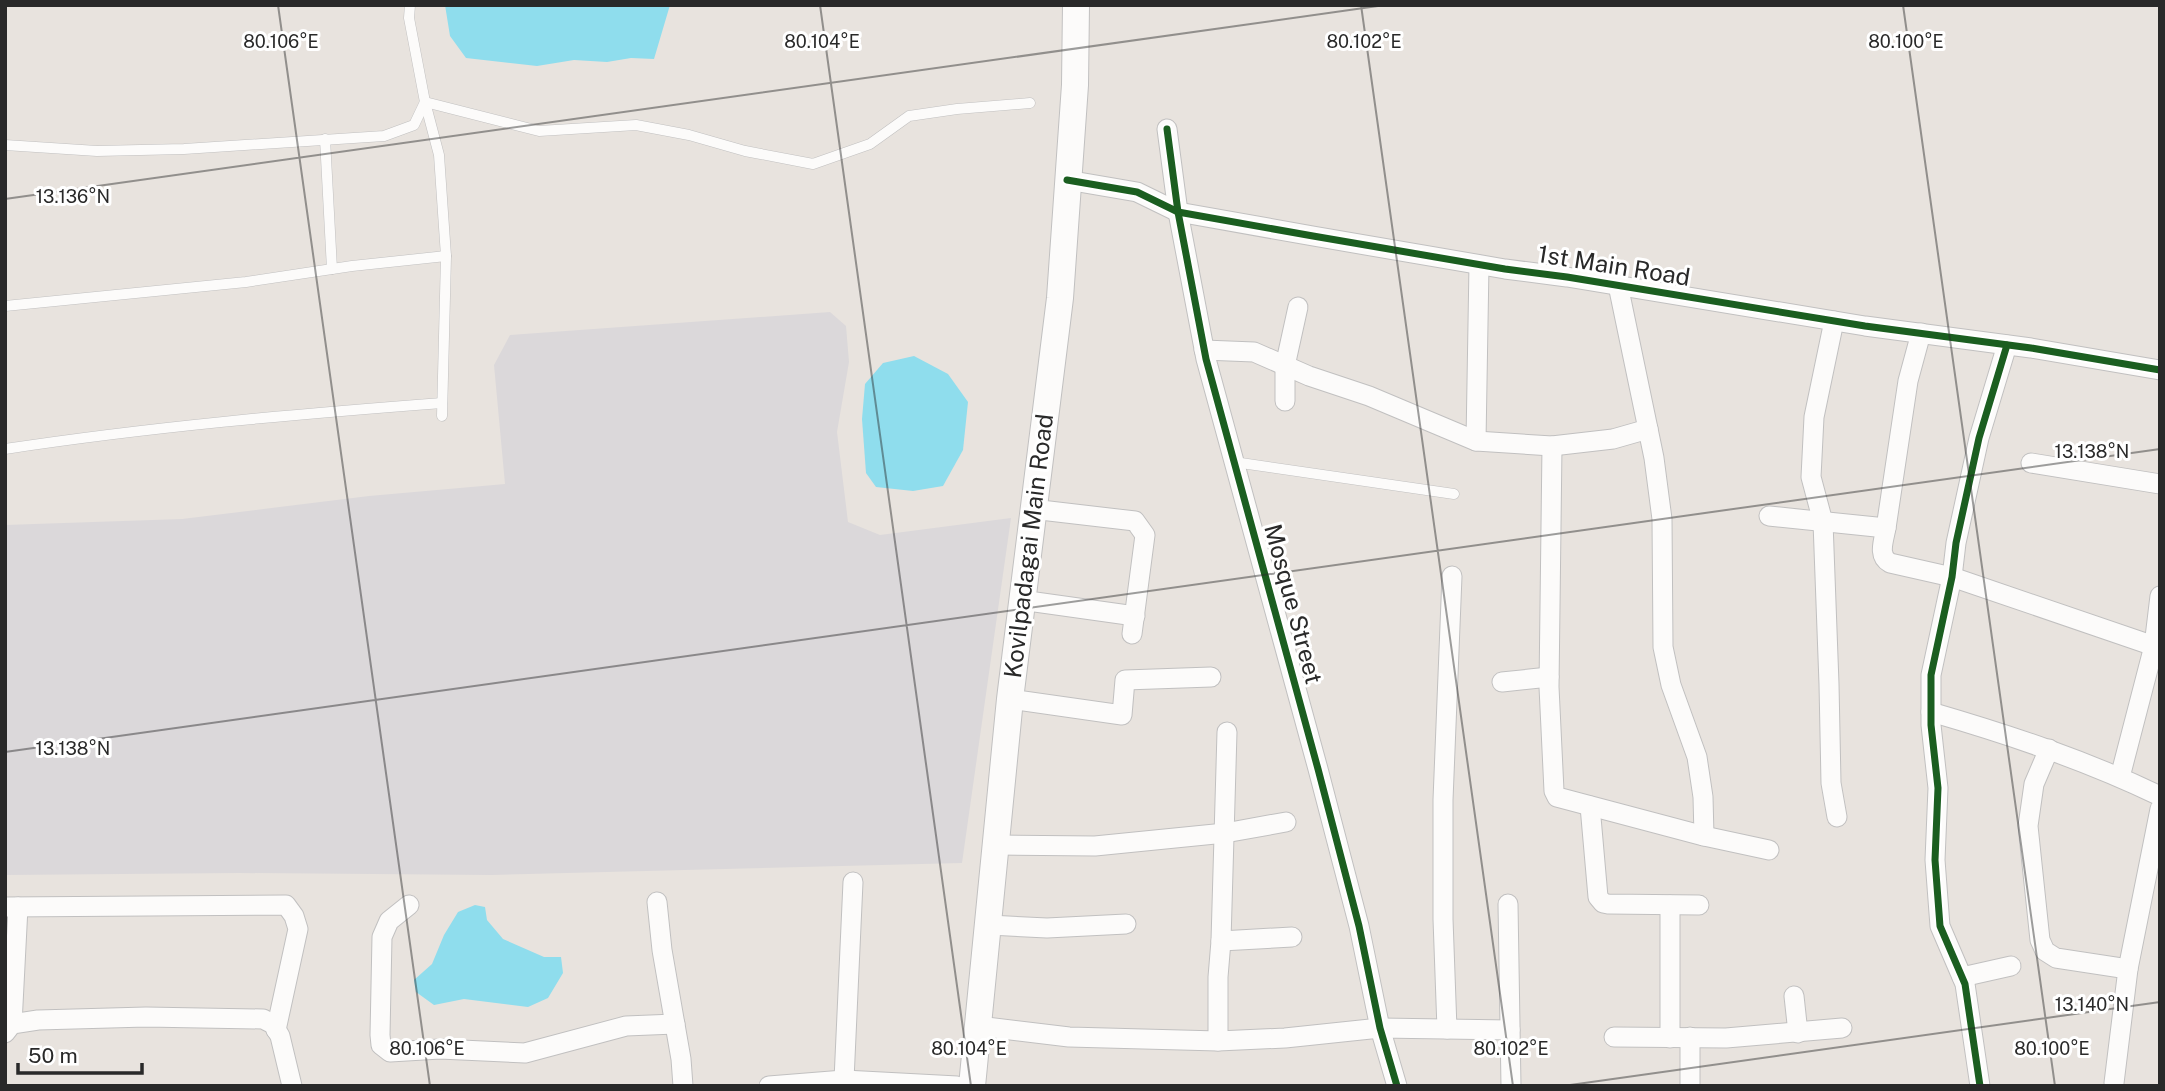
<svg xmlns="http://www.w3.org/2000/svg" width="2165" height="1091" font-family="'Public Sans',sans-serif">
	<rect width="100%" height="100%" fill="#e8e3de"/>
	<polygon fill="#dbd8da" points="830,312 846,326 849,362 837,432 848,522 880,535 1011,518 962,863 492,875 239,873 5,875 5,525 182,519 369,496 505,484 494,365 510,335"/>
	<g fill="#8fdded">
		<polygon points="445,5 670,5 654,59 631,58 607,62 574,60 537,66 466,58 450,36"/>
		<polygon points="914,356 948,374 968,402 963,450 943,486 913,491 876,487 866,473 862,419 865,384 883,363"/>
		<polygon points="475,905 485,907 487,920 503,939 544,957 561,957 563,973 548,998 528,1007 464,999 434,1005 416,992 414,980 432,964 444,935 458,912"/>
	</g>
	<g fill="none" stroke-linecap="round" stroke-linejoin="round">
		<defs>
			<g id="service">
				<polyline points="410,5 409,18 425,102 439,155 446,256 442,416"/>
				<polyline points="325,139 332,269"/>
				<polyline points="5,145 97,151 184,149 384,136 414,125 425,102 539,131 636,125 689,135 745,151 813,164 870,144 909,116 957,109 1030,103"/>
				<polyline points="5,306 246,282 352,266 446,256"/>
				<path d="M5,449C150,427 296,414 442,403"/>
				<polyline points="1234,462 1454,494"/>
			</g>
			<g id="minor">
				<polyline points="1167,129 1178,212 1206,359 1318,769 1359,926 1380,1028 1397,1086"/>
				<polyline points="1067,180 1137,192 1178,212 1313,236 1505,269 1567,277 1865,326 2031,348 2160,370"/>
				<polyline points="1834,321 1814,417 1811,477 1823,522 1829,684 1831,783 1837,817"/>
				<polyline points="1204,350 1254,352 1309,376 1369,396 1476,441 1552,446 1613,439 1648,429 1618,285"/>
				<polyline points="1285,401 1285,366 1298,307"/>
				<polyline points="1648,429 1654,458 1662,519 1663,647 1671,685 1697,757 1703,797 1704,836"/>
				<polyline points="1476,441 1479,265"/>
				<polyline points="1552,446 1549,687 1554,791 1557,797 1704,836 1769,850"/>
				<polyline points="2031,463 2160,484"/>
				<polyline points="1032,509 1135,521 1145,535 1132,634"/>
				<polyline points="1769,516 1886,528 1908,381 1921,333"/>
				<path d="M1886,528C1884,540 1877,556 1890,563L1952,577L2154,646H2160"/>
				<polyline points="1021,600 1135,616"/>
				<polyline points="1502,682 1549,677"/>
				<polyline points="1010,699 1122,715 1125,680 1211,677"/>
				<path d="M1931,712C2010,735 2085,760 2160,796"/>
				<polyline points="2049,749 2034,784 2028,826 2040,940 2045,951 2056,958 2128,969"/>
				<polyline points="2120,777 2154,646 2160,596"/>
				<polyline points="1590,806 1598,897 1603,903 1608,904 1699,905"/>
				<polyline points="997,845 1095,846 1225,833 1286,822"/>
				<polyline points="657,902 662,950 681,1059 683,1086"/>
				<polyline points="1508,904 1511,1086"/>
				<polyline points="409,905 389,921 382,937 380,1035 381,1045 390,1052 440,1049 525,1053 626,1026 675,1024"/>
				<polyline points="1670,905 1670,1038"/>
				<polyline points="5,907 286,905 294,916 298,929 276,1030"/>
				<polyline points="989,925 1047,928 1126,924"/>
				<polyline points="1221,941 1292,937"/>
				<polyline points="1962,977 2011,966"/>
				<polyline points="1794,996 1798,1033"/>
				<polyline points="12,1024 18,907"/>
				<polyline points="978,1026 1069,1037 1218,1041 1285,1038 1380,1028 1510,1030"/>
				<polyline points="1447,1029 1443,919 1443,800 1452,576"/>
				<polyline points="5,1033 12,1024 38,1020 146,1017 263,1019 273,1024 280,1036 292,1086"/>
				<polyline points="1614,1037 1726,1038 1842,1028"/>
				<polyline points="1690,1037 1690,1086"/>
				<polyline points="1218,1041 1218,977 1221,941 1227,732"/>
				<polyline points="844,1080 853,882"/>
				<polyline points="2114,1083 2128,969 2160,809"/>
				<polyline points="769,1086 844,1080 957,1086"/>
				<polyline points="1980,1086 1965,984 1940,926 1935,860 1938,788 1931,725 1931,675 1952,577 1956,543 1979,438 2007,345"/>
			</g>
			<polyline id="secondary" points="972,1086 1010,699 1060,298 1075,85 1076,5"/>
		</defs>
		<use href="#service" stroke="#c1c0c0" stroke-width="11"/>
		<use href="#minor" stroke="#c1c0c0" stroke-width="21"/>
		<use href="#secondary" stroke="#c1c0c0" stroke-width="28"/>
		<use href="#service" stroke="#fcfbfa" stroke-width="10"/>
		<use href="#minor" stroke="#fcfbfa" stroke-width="19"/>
		<use href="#secondary" stroke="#fcfbfa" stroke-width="26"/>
		<defs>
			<g id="cycleway">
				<polyline points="1167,129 1178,212 1206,359 1318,769 1359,926 1380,1028 1397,1086"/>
				<polyline points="1067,180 1137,192 1178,212 1313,236 1505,269 1567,277 1865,326 2031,348 2160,370"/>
				<polyline points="1980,1086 1965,984 1940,926 1935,860 1938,788 1931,725 1931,675 1952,577 1956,543 1979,438 2007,345"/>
			</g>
		</defs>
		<use href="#cycleway" stroke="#fff" stroke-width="11"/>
		<use href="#cycleway" stroke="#1b5e20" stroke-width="7"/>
	</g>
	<path fill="none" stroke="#292929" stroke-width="2" stroke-opacity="0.45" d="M278,5L430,1086M820,5L971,1086M1361,5L1513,1086M1903,5L2055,1086M5,199L1385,5M5,752L2160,449M1563,1086L2160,1002"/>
	<g text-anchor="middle" stroke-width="6" stroke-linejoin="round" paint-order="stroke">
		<g font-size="24" fill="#292929" stroke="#fff">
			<text transform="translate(1614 266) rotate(9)" y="8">1st Main Road</text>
			<text transform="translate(1029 546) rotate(-83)" y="8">Kovilpadagai Main Road</text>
			<text transform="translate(1293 604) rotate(75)" y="8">Mosque Street</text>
		</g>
	</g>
	<g font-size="18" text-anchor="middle" fill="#292929" stroke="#fff" stroke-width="6" stroke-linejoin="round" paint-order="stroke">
		<text x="281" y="48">80.106°E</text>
		<text x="822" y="48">80.104°E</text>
		<text x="1364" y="48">80.102°E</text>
		<text x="1906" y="48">80.100°E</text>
		<text x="73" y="203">13.136°N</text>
		<text x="2092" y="458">13.138°N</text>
		<text x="73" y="755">13.138°N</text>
		<text x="2092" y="1011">13.140°N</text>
		<text x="427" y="1055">80.106°E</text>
		<text x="969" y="1055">80.104°E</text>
		<text x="1511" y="1055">80.102°E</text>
		<text x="2052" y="1055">80.100°E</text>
	</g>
	<rect width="2165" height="1091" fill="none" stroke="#292929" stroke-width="14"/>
	<path d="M18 1063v10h124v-10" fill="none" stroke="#292929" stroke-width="3.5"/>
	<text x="28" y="1063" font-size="21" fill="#292929" stroke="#ffffff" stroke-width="5" paint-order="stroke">50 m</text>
</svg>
